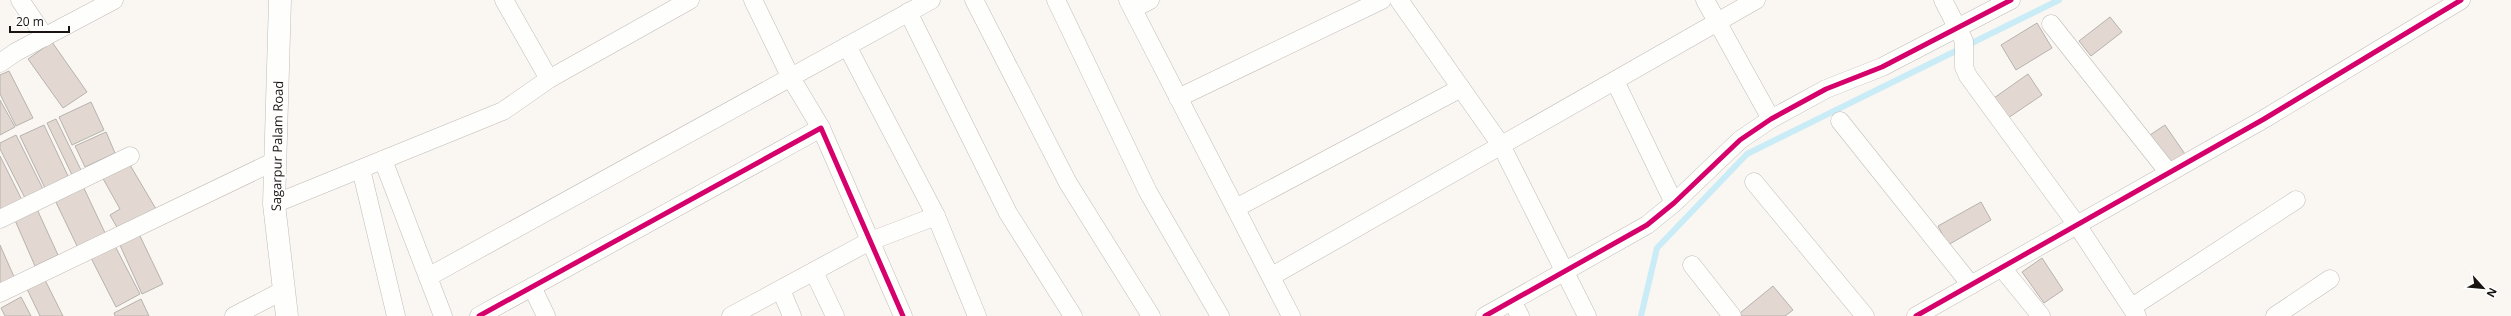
<svg xmlns="http://www.w3.org/2000/svg" width="2511" height="316" font-family="'Open Sans',sans-serif">
	<rect width="100%" height="100%" fill="#faf6f2"/>
	<g fill="none" stroke-linecap="round" stroke-linejoin="round">
		<polyline stroke="#c9ecf7" stroke-width="6" points="1641,316 1657,248 1747,154 2059,0"/>
	</g>
	<g fill="#e2d8d1" stroke="#b6b2ae">
		<polygon points="2110,17 2122,32 2091,56 2079,41"/>
		<polygon points="2037,23 2052,48 2016,70 2001,45"/>
		<polygon points="52,42 87,92 63,108 28,59"/>
		<polygon points="9,71 33,118 16,126 0,94 0,75"/>
		<polygon points="2028,74 2042,95 2008,118 1994,98"/>
		<polygon points="0,100 15,127 0,135"/>
		<polygon points="91,102 104,130 72,145 59,117"/>
		<polygon points="56,119 81,170 72,175 47,123"/>
		<polygon points="44,125 68,176 45,188 20,136"/>
		<polygon points="2165,125 2187,157 2172,167 2150,135"/>
		<polygon points="106,132 115,153 85,167 75,146"/>
		<polygon points="16,135 43,189 25,198 0,149 0,143"/>
		<polygon points="0,156 23,202 0,214"/>
		<polygon points="127,160 156,209 119,231 110,215 120,209 101,175"/>
		<polygon points="81,182 106,235 78,248 53,196"/>
		<polygon points="1981,202 1991,220 1948,245 1938,226"/>
		<polygon points="36,207 58,255 35,266 14,218"/>
		<polygon points="139,234 163,284 142,294 119,243"/>
		<polygon points="0,245 15,279 0,286"/>
		<polygon points="115,246 140,294 116,307 91,258"/>
		<polygon points="2042,258 2063,290 2044,303 2022,272"/>
		<polygon points="45,280 63,316 40,316 27,289"/>
		<polygon points="1773,286 1793,310 1785,316 1742,316 1740,313"/>
		<polygon points="21,297 31,316 5,316 1,308"/>
		<polygon points="141,299 149,316 115,316 114,313"/>
	</g>
	<g fill="none" stroke-linecap="round" stroke-linejoin="round">
		<defs>
			<g id="minor">
				<polyline points="20,0 45,37"/>
				<polyline points="504,0 549,79"/>
				<polyline points="753,0 791,78 821,128"/>
				<polyline points="974,0 1068,183 1151,316"/>
				<polyline points="1056,0 1148,192 1220,316"/>
				<polyline points="1128,0 1291,316"/>
				<polyline points="1399,0 1501,145 1587,316"/>
				<polyline points="1705,0 1771,119"/>
				<polyline points="1943,0 1964,41 1964,67 1968,76 2077,225 2137,316"/>
				<polyline points="1133,9 1150,0"/>
				<polyline points="908,12 1008,213 1073,316"/>
				<polyline points="2051,24 2169,173"/>
				<polyline points="847,46 936,216"/>
				<polyline points="0,63 16,52 114,0"/>
				<polyline points="1615,81 1674,203"/>
				<polyline points="1178,98 1382,0"/>
				<polyline points="1840,121 1971,285"/>
				<polyline points="383,160 443,316"/>
				<polyline points="361,169 396,316"/>
				<polyline points="1754,182 1865,316"/>
				<polyline points="274,204 503,111 549,79 690,0"/>
				<polyline points="1236,208 1461,88"/>
				<polyline points="0,219 130,156"/>
				<polyline points="1692,265 1732,316"/>
				<polyline points="2002,268 2041,316"/>
				<polyline points="814,272 835,316"/>
				<polyline points="1272,276 1756,0"/>
				<polyline points="428,277 931,0"/>
				<polyline points="532,287 546,316"/>
				<polyline points="781,290 792,316"/>
				<polyline points="0,293 275,161"/>
				<polyline points="1512,301 1520,316"/>
				<polyline points="2132,307 2296,200"/>
				<polyline points="234,316 284,290"/>
				<polyline points="479,316 821,128 903,316"/>
				<polyline points="731,316 868,242 936,216 977,316"/>
				<polyline points="1485,316 1647,225 1674,203 1740,140 1771,119 1826,89 1882,67 2011,0"/>
				<polyline points="1916,316 2264,119 2461,0"/>
				<polyline points="2275,316 2330,279"/>
			</g>
			<polyline id="tertiary" points="280,0 274,204 287,316"/>
		</defs>
		<use href="#minor" stroke="#c0bcb8" stroke-width="19"/>
		<use href="#tertiary" stroke="#c0bcb8" stroke-width="23"/>
		<use href="#minor" stroke="#fefefd" stroke-width="18"/>
		<use href="#tertiary" stroke="#fefefd" stroke-width="22"/>
		<defs>
			<g id="cycleway">
				<polyline points="479,316 821,128 903,316"/>
				<polyline points="1485,316 1647,225 1674,203 1740,140 1771,119 1826,89 1882,67 2011,0"/>
				<polyline points="1916,316 2264,119 2461,0"/>
			</g>
		</defs>
		<use href="#cycleway" stroke="#fff" stroke-width="8"/>
		<use href="#cycleway" stroke="#d6006c" stroke-width="5"/>
	</g>
	<g text-anchor="middle" stroke-width="4" stroke-linejoin="round" paint-order="stroke">
		<g font-size="13" fill="#191411" stroke="#fff">
			<text transform="translate(277 146) rotate(-89)" y="5">Sagarpur Palam Road</text>
		</g>
	</g>
	<g transform="translate(2483 288) rotate(117)" stroke="#ffffff" stroke-width="3" paint-order="stroke">
	<path d="M0-3L7 15L0 10L-7 15Z" fill="#191411"/>
	<text y="-6" font-size="11" font-weight="bold" text-anchor="middle" fill="#191411">N</text>
	</g>
	<path d="M10 26v6h59v-6" fill="none" stroke="#191411" stroke-width="2"/>
	<text x="16" y="26" font-size="12" fill="#191411" stroke="#ffffff" stroke-width="3" paint-order="stroke">20 m</text>
</svg>
